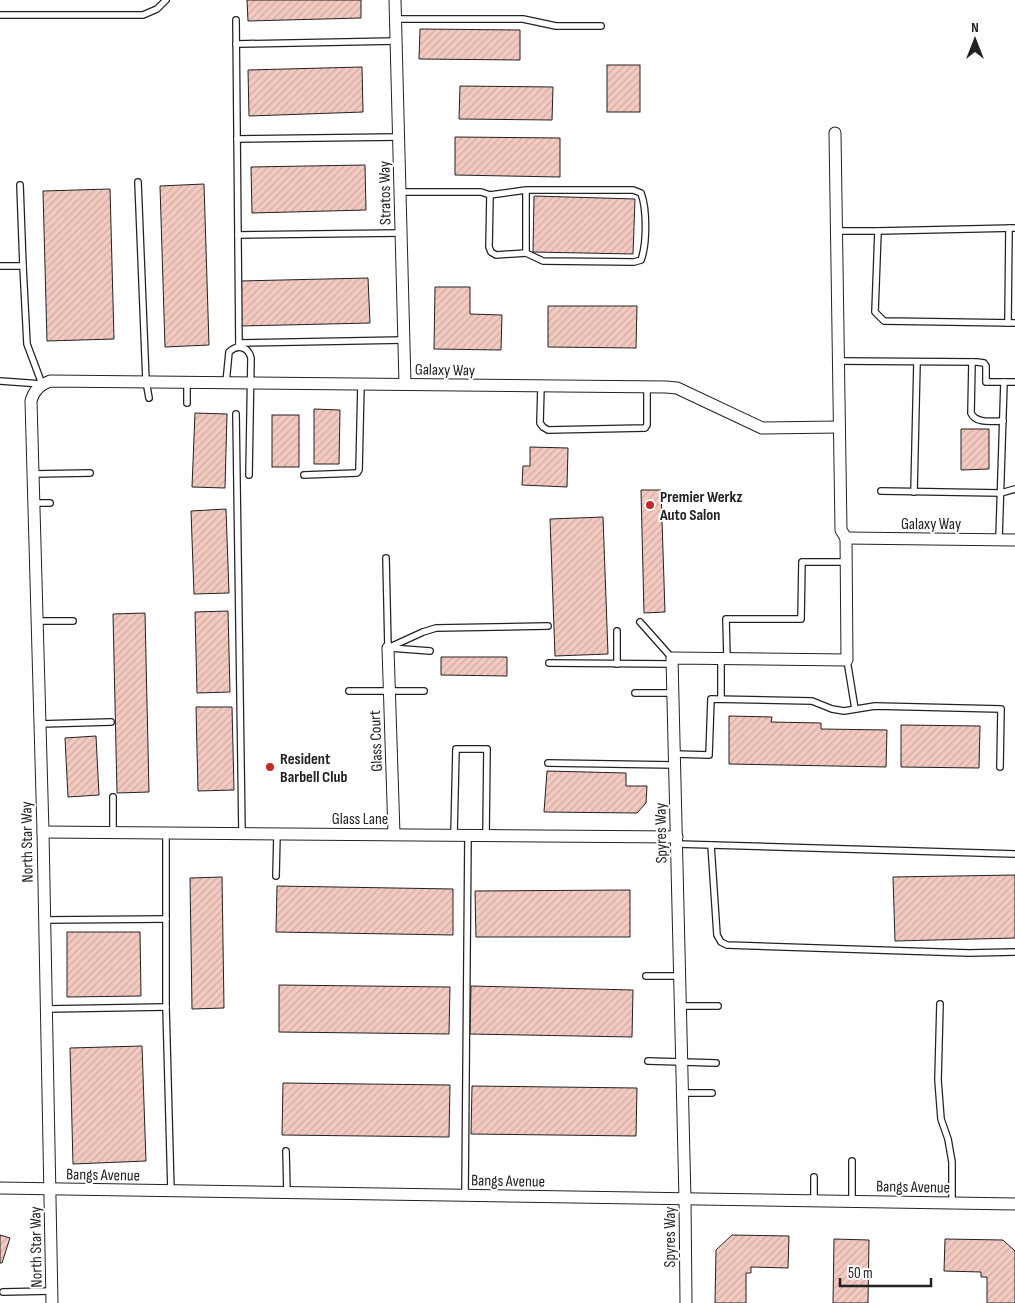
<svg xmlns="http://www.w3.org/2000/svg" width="1015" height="1303" font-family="'Sofia Sans Condensed',sans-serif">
	<defs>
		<pattern id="building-hatch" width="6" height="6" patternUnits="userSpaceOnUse" patternTransform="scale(1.25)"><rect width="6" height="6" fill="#f3c9c0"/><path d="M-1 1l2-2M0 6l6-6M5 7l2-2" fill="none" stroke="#d0aca5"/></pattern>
	</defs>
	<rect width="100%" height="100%" fill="#fff"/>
	<g fill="url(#building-hatch)" stroke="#222">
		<polygon points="247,0 361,0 361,18 248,21"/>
		<polygon points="420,29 520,30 520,60 419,59"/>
		<rect x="607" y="65" width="33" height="47"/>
		<polygon points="362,67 363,112 249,116 248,70"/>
		<polygon points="460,86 553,87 552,120 459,119"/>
		<polygon points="455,137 560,138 560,177 455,175"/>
		<polygon points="365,165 366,210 252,213 251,167"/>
		<polygon points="204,184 209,345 165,347 160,186"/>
		<polygon points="110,189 114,339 47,341 43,191"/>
		<polygon points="534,196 635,199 633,254 533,252"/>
		<polygon points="368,278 370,323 241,326 240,281"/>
		<polygon points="435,287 470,287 470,314 502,315 501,350 434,349"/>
		<polygon points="548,306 637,306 636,348 548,347"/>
		<polygon points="314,409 340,410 339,464 314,464"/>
		<polygon points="195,413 227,414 225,488 192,487"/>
		<rect x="272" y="415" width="27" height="52"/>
		<polygon points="961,429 989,429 989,469 961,470"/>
		<polygon points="530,447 568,448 567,487 522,485 523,466 530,466"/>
		<polygon points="641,490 661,490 665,612 644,613"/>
		<polygon points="226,509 229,593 194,594 191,511"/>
		<polygon points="603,517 608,654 555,656 550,519"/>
		<polygon points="228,611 230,692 197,693 195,612"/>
		<polygon points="145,613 149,792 117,793 113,614"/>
		<polygon points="441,657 507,657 507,676 441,675"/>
		<polygon points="196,707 232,707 234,790 198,791"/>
		<polygon points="729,716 772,717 771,722 821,723 821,729 887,730 886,767 729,764"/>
		<polygon points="901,725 980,726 979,768 901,767"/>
		<polygon points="96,736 99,795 68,797 65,738"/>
		<polygon points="547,771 626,773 626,786 647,786 646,803 637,813 544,812"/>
		<polygon points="1015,875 1015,938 895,941 893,877"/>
		<polygon points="222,877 224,1008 192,1009 190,878"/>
		<polygon points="277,886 453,889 453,935 276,932"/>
		<polygon points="630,890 630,937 476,937 475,891"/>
		<polygon points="67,932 140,932 141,996 67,997"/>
		<polygon points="279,985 450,987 449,1034 279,1032"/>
		<polygon points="471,986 633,990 632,1037 470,1034"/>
		<polygon points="142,1046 146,1161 73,1164 70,1048"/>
		<polygon points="283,1083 450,1085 449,1137 282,1135"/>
		<polygon points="472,1086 637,1088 636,1136 471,1134"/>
		<polygon points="0,1235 10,1238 2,1263 0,1263"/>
		<polygon points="732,1235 789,1236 788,1268 751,1267 751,1273 746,1273 746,1303 715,1303 716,1250"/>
		<polygon points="834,1239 869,1240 868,1303 833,1303"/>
		<polygon points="945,1239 1003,1240 1015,1251 1015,1303 987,1303 987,1277 981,1277 981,1272 944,1271"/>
	</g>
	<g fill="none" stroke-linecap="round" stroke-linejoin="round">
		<defs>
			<g id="service">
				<polyline points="0,15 143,15 157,9 166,0"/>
				<polyline points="396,19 523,19 556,26 601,26"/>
				<polyline points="236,20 239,347"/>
				<polyline points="236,44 396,41"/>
				<polyline points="237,139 399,137"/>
				<polyline points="138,182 146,381 149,398"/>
				<polyline points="20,185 23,266"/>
				<polyline points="400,192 481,192 490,195 489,247 491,252 496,255 526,253"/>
				<path d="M490,195L526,190H633L641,193C647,209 647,244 641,260L634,262L543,261L526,253V190"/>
				<polyline points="837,231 878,231 875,312 884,321 1015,323"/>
				<polyline points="878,231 1015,228"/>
				<polyline points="238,235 401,233"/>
				<polyline points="0,266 23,266 27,344 42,384 0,381"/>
				<polyline points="1008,323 1009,228"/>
				<polyline points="239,343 404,340"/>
				<polyline points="839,361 977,362 984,363 986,366 986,382 1015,382"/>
				<path d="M972,362L971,413C976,424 992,421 1003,421"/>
				<polyline points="187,382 187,403"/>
				<path d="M226,383L229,352C237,344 248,346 251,358L249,475"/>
				<polyline points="541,386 540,423 543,427 548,430 645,428 647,425 647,387"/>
				<polyline points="236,414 242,833"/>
				<polyline points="33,474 90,473"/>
				<polyline points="304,475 357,473 359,470 361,384"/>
				<polyline points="881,491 1001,493 1015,489"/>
				<polyline points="914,492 917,362"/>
				<polyline points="34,503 50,503"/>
				<polyline points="999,539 1004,382"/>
				<polyline points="386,558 388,648"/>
				<polyline points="37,621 73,621"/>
				<polyline points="640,622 672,658"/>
				<polyline points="617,631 617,664"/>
				<polyline points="388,648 423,632 436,628 548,626"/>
				<polyline points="390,648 430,651"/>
				<polyline points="721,658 721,699"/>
				<polyline points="727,658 726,619 801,619 802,562 846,562"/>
				<polyline points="847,660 855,709"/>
				<polyline points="549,663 672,664"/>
				<polyline points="349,691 424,691"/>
				<polyline points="635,693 673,693"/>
				<polyline points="40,724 111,722"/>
				<polyline points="675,754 709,755 711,699 812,701 832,709 844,711 875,706 1001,709 1000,767"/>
				<polyline points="548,763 675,765"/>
				<polyline points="113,797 113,832"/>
				<polyline points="166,833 166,1007 171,1191"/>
				<polyline points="454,835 456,749 487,749 486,835"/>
				<polyline points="677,844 1015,854"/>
				<polyline points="711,845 717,935 721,942 727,945 969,953 1015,952"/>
				<polyline points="276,876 277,834"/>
				<polyline points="44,920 166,919"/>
				<polyline points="646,976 680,976"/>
				<polyline points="940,1004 938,1080 941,1119 948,1139 952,1162 952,1203"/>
				<polyline points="681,1006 718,1006"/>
				<polyline points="46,1009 166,1007"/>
				<polyline points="648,1061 716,1063"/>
				<polyline points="683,1093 712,1093"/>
				<polyline points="286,1151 287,1193"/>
				<polyline points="852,1161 852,1201"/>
				<polyline points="814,1177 814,1201"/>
				<polyline points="465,1195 468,835"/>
				<polyline points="3,1292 52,1291"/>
			</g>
			<g id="minor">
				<polyline points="395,0 405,384"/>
				<polyline points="835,133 841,530 846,538"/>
				<polyline points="846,538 1015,540"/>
				<polyline points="388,648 394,834"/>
				<polyline points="43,832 677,837"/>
				<polyline points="0,1188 1015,1204"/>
				<path d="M52,1303L43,832L31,401C34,390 40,385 50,381L666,387L677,388L762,428L839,427"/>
				<polyline points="686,1303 685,1199 672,658 847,660 846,538"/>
			</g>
		</defs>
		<use href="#service" stroke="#222" stroke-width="8"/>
		<use href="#minor" stroke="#222" stroke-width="13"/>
		<use href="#service" stroke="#fff" stroke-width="5.5"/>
		<use href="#minor" stroke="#fff" stroke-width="11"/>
	</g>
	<g fill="#c62828" stroke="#fff" stroke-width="2">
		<circle cx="650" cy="505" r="5"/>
		<circle cx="270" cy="767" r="5"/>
	</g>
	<g text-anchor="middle" stroke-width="4" stroke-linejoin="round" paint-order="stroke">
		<g font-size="16" fill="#222" stroke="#fff">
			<text transform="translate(384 193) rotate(-91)" y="6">Stratos Way</text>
			<text transform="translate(445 369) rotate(1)" y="6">Galaxy Way</text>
			<text x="931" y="529">Galaxy Way</text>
			<text transform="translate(375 741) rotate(-92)" y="6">Glass Court</text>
			<text x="360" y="824">Glass Lane</text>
			<text transform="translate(660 833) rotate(-91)" y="6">Spyres Way</text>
			<text transform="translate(26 842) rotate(-91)" y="6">North Star Way</text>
			<text transform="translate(103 1174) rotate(1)" y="6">Bangs Avenue</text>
			<text transform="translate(508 1180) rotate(1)" y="6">Bangs Avenue</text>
			<text transform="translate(913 1186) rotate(1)" y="6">Bangs Avenue</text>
			<text transform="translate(669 1237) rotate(-90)" y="6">Spyres Way</text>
			<text transform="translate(35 1247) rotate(-91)" y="6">North Star Way</text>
		</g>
		<g font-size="16" font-weight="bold" fill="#222" stroke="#fff" text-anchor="start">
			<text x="660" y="502">Premier Werkz<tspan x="660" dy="18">Auto Salon</tspan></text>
			<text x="280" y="764">Resident<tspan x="280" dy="18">Barbell Club</tspan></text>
		</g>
	</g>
	<g transform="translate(975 40)" stroke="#ffffff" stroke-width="4" paint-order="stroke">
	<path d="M0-4L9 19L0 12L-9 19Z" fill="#222222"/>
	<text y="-8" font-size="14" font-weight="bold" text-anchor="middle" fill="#222222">N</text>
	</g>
	<path d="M840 1278v8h91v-8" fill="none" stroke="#222222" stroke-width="2.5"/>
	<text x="848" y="1278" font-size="15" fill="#222222" stroke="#ffffff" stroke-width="4" paint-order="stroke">50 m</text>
</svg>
